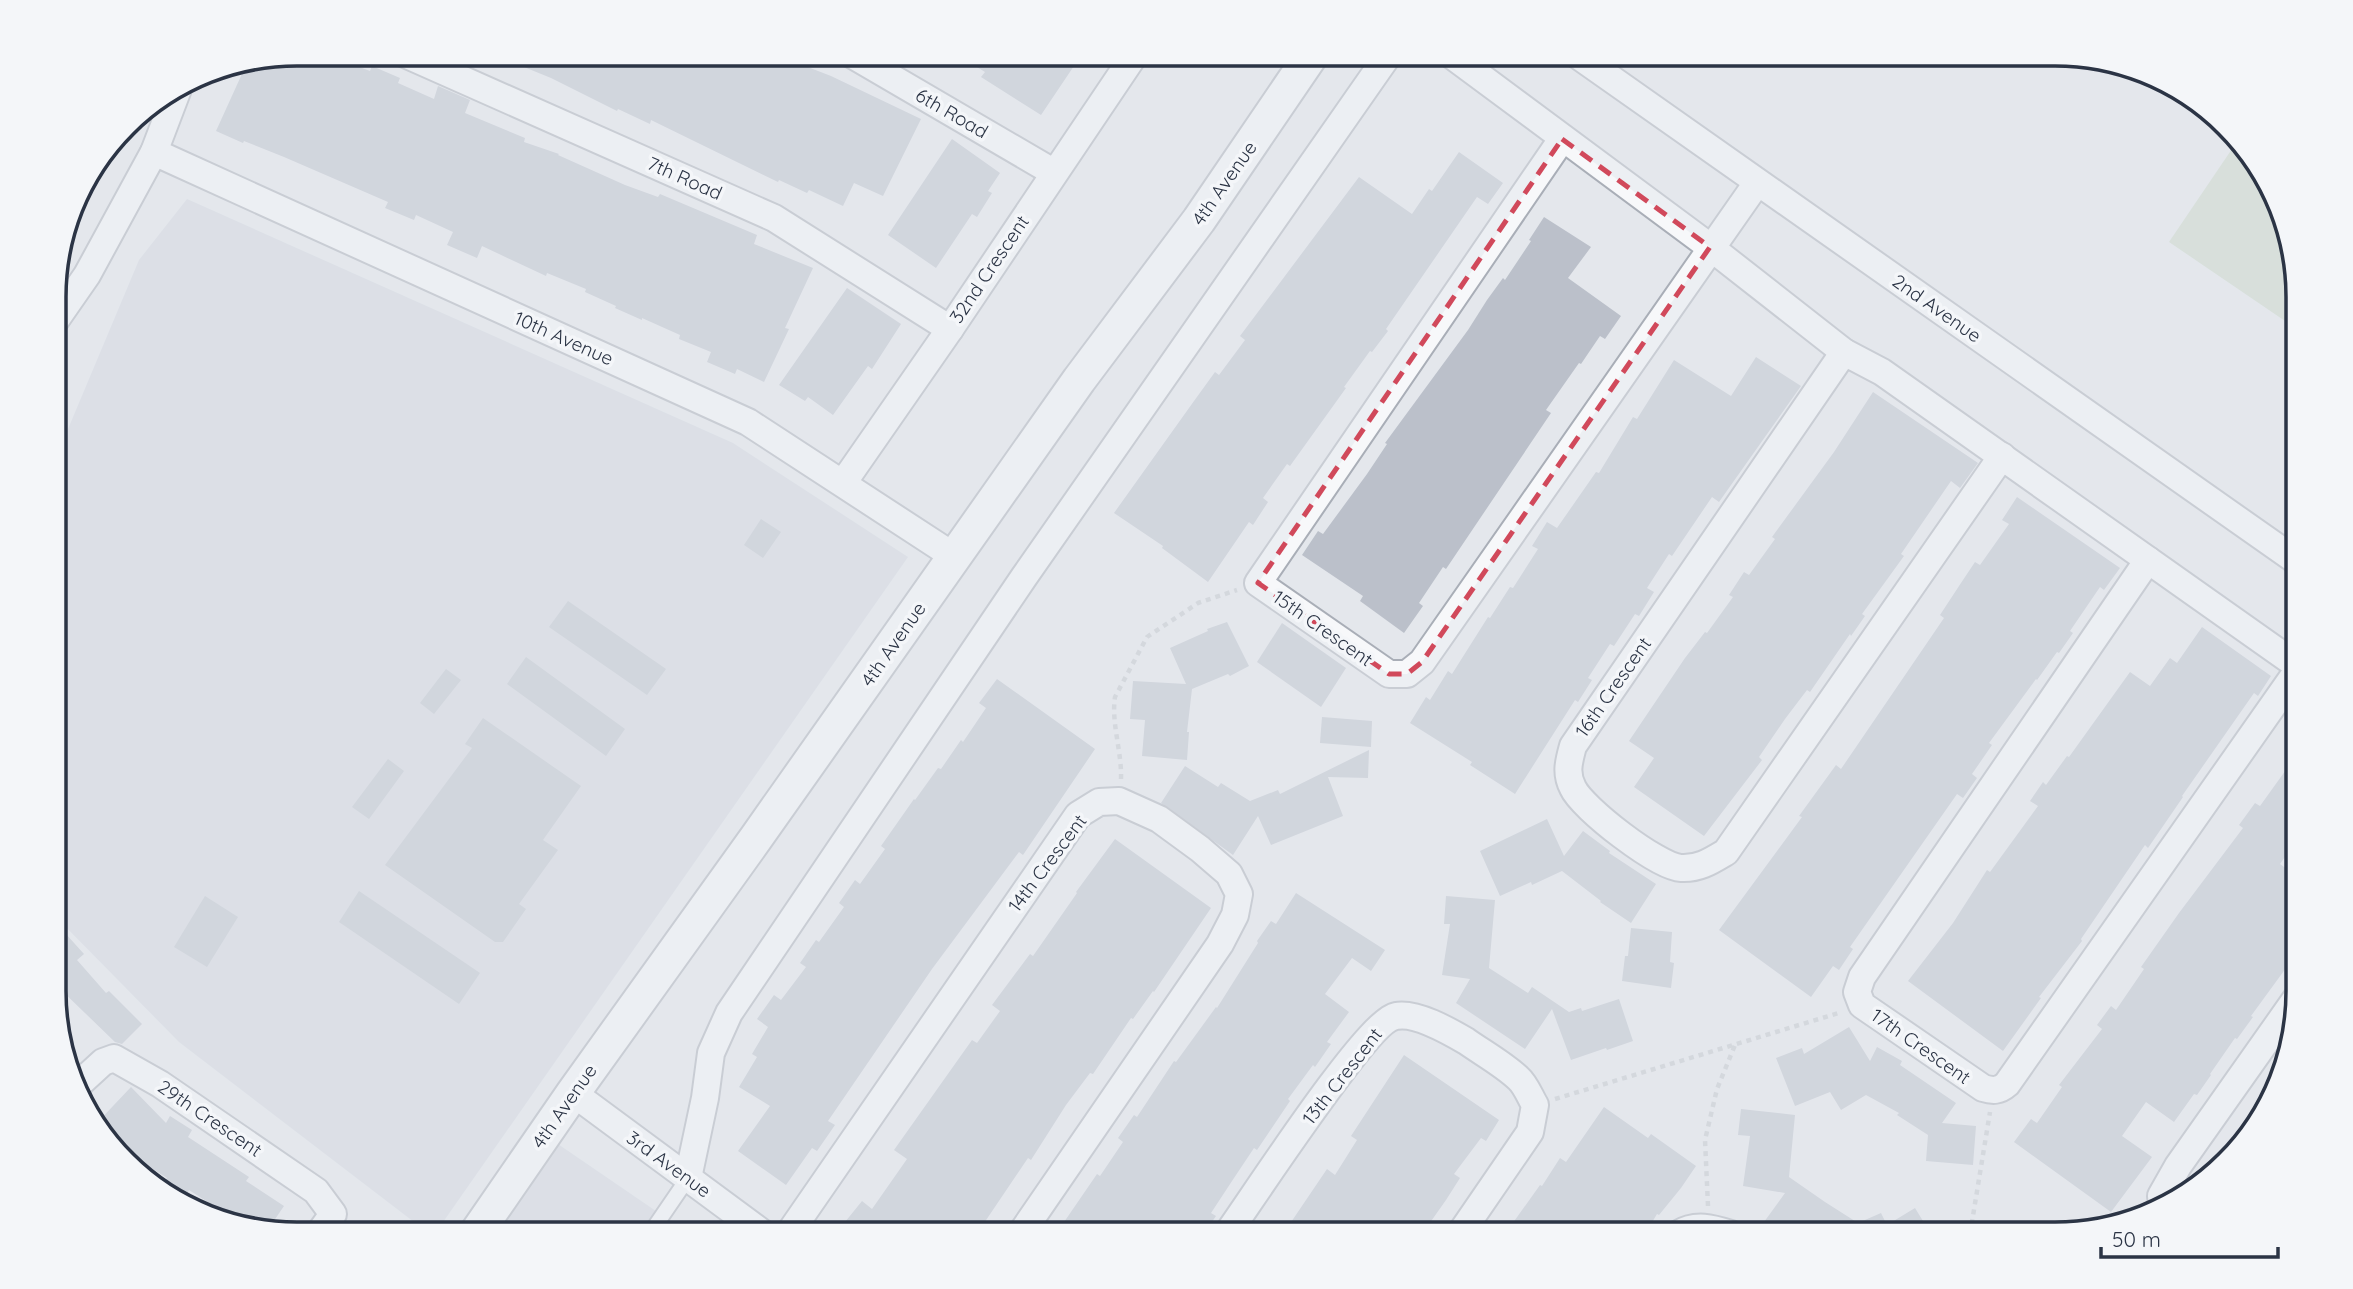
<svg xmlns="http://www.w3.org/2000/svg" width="2353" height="1289" font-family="Quicksand,sans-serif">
	<rect width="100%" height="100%" fill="#e4e7ec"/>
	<g fill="#d2d6de">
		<polygon points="187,199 733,443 908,557 434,1235 431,1235 179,1042 56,917 55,460 139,260"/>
		<polygon points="555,1142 691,1235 492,1235"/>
	</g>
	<polygon fill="#c9d6c5" points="2236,143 2257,162 2297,266 2297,329 2169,242"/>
	<g fill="#bbc0ca">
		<polygon points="298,54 325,54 370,71 372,66 400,78 398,83 434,99 438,86 470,100 465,113 525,138 524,142 559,154 558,155 625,185 658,197 660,194 757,235 754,244 813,268 785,328 789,329 764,382 737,369 735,374 707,362 711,352 679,339 680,335 642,318 642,320 615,308 616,306 585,292 586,289 547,273 546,276 482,246 477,258 447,245 453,232 416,215 414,220 385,208 388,202 284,157 244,141 243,143 216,131 246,65"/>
		<polygon points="492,54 774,54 831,76 921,119 883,196 854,183 843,206 809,190 807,193 779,180 778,182 651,120 650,124 618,109 617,111 551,78"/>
		<polygon points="956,54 1082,54 1041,115 981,77 985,72"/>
		<polygon points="952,139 1000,173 988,191 992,193 977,217 972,214 936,268 888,235"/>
		<polygon points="1459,152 1503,183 1488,204 1477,197 1386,329 1388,331 1372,352 1370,351 1344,387 1346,388 1290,466 1287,464 1263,498 1268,502 1253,525 1249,522 1208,582 1162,548 1163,546 1114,513 1194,401 1215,372 1219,375 1245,340 1240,336 1359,177 1412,214 1429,189 1432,191"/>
		<polygon points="1544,217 1591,247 1568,278 1621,316 1605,339 1600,336 1581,364 1579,363 1546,410 1551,413 1446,569 1443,567 1419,603 1423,606 1404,633 1360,601 1363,596 1302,555 1318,531 1323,534 1367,474 1387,444 1385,443 1468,330 1487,300 1503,278 1505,280 1531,241 1529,240"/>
		<polygon points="847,288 901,324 872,369 868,366 833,415 808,397 805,401 779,385"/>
		<polygon points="1756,357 1801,386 1719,502 1712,497 1672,556 1669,554 1647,588 1654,592 1639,616 1635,614 1614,646 1610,644 1588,678 1592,680 1578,702 1575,700 1515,794 1470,765 1472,762 1410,723 1426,697 1430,700 1448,671 1452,674 1488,617 1490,618 1510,587 1513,588 1538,549 1532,546 1547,522 1557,528 1596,472 1599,473 1633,417 1637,419 1674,360 1731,396"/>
		<polygon points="1873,392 1978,463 1960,488 1951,481 1901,554 1904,556 1862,614 1865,616 1851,636 1850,634 1810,692 1807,690 1785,719 1759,757 1762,760 1704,836 1634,787 1654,758 1629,741 1685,658 1705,632 1707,633 1733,597 1729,595 1744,572 1749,575 1775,539 1772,537 1834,452"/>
		<polygon points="2017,497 2120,568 2104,590 2100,587 2070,631 2073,633 2059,653 2057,652 2037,680 2036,679 1989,743 1992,745 1972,774 1977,778 1963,798 1957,794 1850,947 1853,949 1839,970 1833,966 1811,997 1719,930 1802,817 1799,816 1836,765 1841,769 1944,618 1940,615 1959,586 1975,562 1980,565 2009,524 2002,520"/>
		<polygon points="761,519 781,532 763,558 744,545"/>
		<polygon points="568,601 666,669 647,695 549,627"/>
		<polygon points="1227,622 1249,666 1230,676 1228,674 1192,689 1187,732 1189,732 1187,760 1142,756 1145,720 1130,719 1133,681 1186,684 1170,648 1208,631 1207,629"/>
		<polygon points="1282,623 1346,668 1321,707 1257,662"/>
		<polygon points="2202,627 2271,676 2258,696 2254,693 2182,796 2183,797 2148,848 2145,845 2081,939 2082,941 2039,997 2041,998 2003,1051 1908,981 1953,923 1987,870 1990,872 2038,806 2030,801 2043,782 2046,785 2067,756 2069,757 2130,672 2150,686 2170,658 2177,663"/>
		<polygon points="526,657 625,729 606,756 507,684"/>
		<polygon points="446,669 461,680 434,714 420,703"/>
		<polygon points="997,679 1095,749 1023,855 1019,852 932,969 828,1121 835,1125 817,1151 812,1148 786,1185 738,1151 770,1106 739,1087 757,1057 752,1054 768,1027 757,1019 774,995 781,1000 806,967 800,963 816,940 819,942 844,907 839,903 855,880 860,884 885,849 881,846 914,799 915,800 938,768 941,769 961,740 963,742 986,708 979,703"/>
		<polygon points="1322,717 1372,721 1371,747 1320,743"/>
		<polygon points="483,718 581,786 543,840 558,850 519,904 526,909 503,942 495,942 385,865 472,748 465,744"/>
		<polygon points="1369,750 1368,778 1328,777 1343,816 1271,845 1258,816 1233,855 1161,803 1185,766 1218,787 1221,783 1250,801 1278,790 1280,794"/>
		<polygon points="2298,753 2298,838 2280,864 2298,877 2299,950 2251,1016 2253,1017 2237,1039 2235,1038 2210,1074 2211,1075 2197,1095 2194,1094 2174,1122 2146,1102 2122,1136 2152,1157 2111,1212 2014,1142 2031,1119 2037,1123 2062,1087 2059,1085 2102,1029 2097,1025 2111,1006 2116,1010 2144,969 2141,967 2179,913 2243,828 2239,825 2255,803 2260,806"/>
		<polygon points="388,759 404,771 369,819 352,807"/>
		<polygon points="1547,819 1564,856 1583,831 1610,851 1609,853 1656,884 1631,923 1600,902 1601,901 1562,871 1532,885 1531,882 1500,896 1480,851"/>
		<polygon points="1115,839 1211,908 1154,992 1153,991 1133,1019 1131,1018 1093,1074 1090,1073 1066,1105 1031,1160 1028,1158 976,1235 851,1235 841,1227 862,1201 872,1209 907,1159 894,1150 972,1040 977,1043 1000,1011 992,1005 1030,954 1033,956 1077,893 1076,892"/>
		<polygon points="359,891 480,973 459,1004 339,922"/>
		<polygon points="1296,893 1385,950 1371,971 1352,958 1325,994 1349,1012 1327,1042 1331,1044 1315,1067 1313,1065 1288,1099 1290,1101 1257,1150 1254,1148 1234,1178 1211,1213 1216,1216 1203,1235 1134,1235 1124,1227 1118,1235 1076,1235 1062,1225 1097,1174 1100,1176 1123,1142 1118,1138 1134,1115 1137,1117 1174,1061 1176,1062 1216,1007 1217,1008 1258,943 1257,941 1271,921 1276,924"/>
		<polygon points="205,896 238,917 207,967 174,947"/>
		<polygon points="1446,896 1495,900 1489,968 1528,993 1532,987 1569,1012 1581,1008 1582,1011 1619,999 1633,1041 1607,1050 1606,1048 1571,1060 1552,1009 1525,1049 1456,1003 1470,979 1442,975 1450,924 1444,924"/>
		<polygon points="56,923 84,954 77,960 106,993 109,991 142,1024 122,1044 115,1042 56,985"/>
		<polygon points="1631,928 1672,932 1670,962 1674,963 1671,988 1622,981 1625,956 1628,956"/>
		<polygon points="1849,1027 1870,1061 1877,1047 1902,1061 1900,1065 1956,1103 1942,1123 1976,1126 1973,1165 1926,1161 1928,1135 1897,1115 1899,1113 1866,1095 1841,1110 1830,1092 1795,1106 1776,1058 1802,1048 1804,1054"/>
		<polygon points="1404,1055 1499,1120 1486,1141 1481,1138 1454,1174 1460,1178 1446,1200 1422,1234 1371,1234 1353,1223 1345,1234 1283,1234 1327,1169 1335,1175 1357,1140 1351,1136"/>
		<polygon points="131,1087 166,1123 170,1116 192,1130 188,1137 249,1177 246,1181 284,1206 269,1228 237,1221 189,1190 185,1197 164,1183 167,1178 120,1148 96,1127 95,1125"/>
		<polygon points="1604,1107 1648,1138 1651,1134 1696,1166 1681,1188 1659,1215 1657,1214 1645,1234 1505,1234 1540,1185 1542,1186 1560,1158 1566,1162"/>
		<polygon points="1741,1109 1795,1115 1789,1177 1825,1202 1858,1223 1881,1213 1887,1225 1915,1208 1931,1234 1782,1234 1764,1222 1785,1193 1743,1186 1750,1136 1738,1135"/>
	</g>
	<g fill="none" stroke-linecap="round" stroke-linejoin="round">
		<defs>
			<polyline id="service" points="649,1235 688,1178"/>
			<g id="minor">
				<polyline points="405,54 774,218 950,329"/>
				<polyline points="851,54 1053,172"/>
				<polyline points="1450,54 1710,247 1844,352 1882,372 2298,666"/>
				<polyline points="1576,54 2298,562"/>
				<polyline points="1562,139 1258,583 1389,674 1407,674 1422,662 1757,183"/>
				<polyline points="154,152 748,422 955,557"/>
				<polyline points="55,321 87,275 154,152 178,89"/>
				<path d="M1844,352L1573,746C1569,761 1565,773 1573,788C1582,808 1658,867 1681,868C1699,869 1711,861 1726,852L2002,456"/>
				<polyline points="843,483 950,329 1135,54"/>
				<path d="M2148,560L1862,977L1857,992L1862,1005L1983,1088C1993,1091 1999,1091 2007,1084L2298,670"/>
				<polyline points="79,1084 103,1062 114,1058 160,1084 316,1191 333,1214 318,1235"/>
				<polyline points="573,1093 765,1235"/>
				<polyline points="688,1178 705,1098 711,1053 729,1013 1024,577 1389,54"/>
				<polyline points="2162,1204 2161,1196 2178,1166 2298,996"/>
				<path d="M1227,1234C1251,1201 1367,1021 1396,1016C1416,1012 1449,1031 1466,1041C1483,1053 1503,1064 1518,1078C1526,1085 1530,1097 1535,1105L1530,1132L1460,1234"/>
				<path d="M1678,1234C1696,1223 1712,1228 1731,1234"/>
				<polyline points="788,1235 1078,815 1099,802 1119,801 1159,819 1200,849 1229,874 1239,894 1235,915 1220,944 1020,1235"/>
			</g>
			<polyline id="tertiary" points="475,1235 573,1093 756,838 1079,380 1199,220 1312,54"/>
		</defs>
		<use href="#service" stroke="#a9aeb7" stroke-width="18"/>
		<use href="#minor" stroke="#a9aeb7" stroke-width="30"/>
		<use href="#tertiary" stroke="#a9aeb7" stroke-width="37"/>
		<g stroke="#c2c5cb" stroke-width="4.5" stroke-dasharray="5 5" stroke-linecap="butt">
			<path d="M1121,779C1122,752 1111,723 1115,697L1147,637L1198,603L1237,590"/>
			<polyline points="1555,1099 1842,1012"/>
			<polyline points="1708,1206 1705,1140 1717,1089 1735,1045"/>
			<polyline points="1970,1234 1990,1112"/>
			<polyline points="2064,1234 2098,1225"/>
		</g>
		<use href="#service" stroke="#f7f8fa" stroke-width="14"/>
		<use href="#minor" stroke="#f7f8fa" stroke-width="26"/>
		<use href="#tertiary" stroke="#f7f8fa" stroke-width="33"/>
	</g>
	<path d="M0 0H2353V1289H0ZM1562,139L1710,247L1422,662L1407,674H1389L1258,583Z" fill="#e4e7ec" fill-opacity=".55" fill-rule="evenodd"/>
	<path fill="none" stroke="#d1495b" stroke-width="5" stroke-dasharray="14 9" stroke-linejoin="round" d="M1562,139L1710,247L1422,662L1407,674H1389L1258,583Z"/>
	<g text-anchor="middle" stroke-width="7" stroke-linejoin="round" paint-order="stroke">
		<g font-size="19" fill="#2b3445" stroke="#f4f6f9">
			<text transform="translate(952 113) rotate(30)" y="7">6th Road</text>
			<text transform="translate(685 178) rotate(24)" y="7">7th Road</text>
			<text transform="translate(1224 183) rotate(-55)" y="7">4th Avenue</text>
			<text transform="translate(989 269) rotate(-56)" y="7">32nd Crescent</text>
			<text transform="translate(1937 308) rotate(35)" y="7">2nd Avenue</text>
			<text transform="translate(564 338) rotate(24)" y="7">10th Avenue</text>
			<text transform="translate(1323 628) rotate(35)" y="7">15th Crescent</text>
			<text transform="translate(893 644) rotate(-55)" y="7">4th Avenue</text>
			<text transform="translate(1613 687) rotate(-55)" y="7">16th Crescent</text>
			<text transform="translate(1047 863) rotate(-53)" y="7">14th Crescent</text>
			<text transform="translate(1921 1046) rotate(35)" y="7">17th Crescent</text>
			<text transform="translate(1342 1076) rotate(-52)" y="7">13th Crescent</text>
			<text transform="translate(564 1106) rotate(-55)" y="7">4th Avenue</text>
			<text transform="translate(210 1118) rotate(34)" y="7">29th Crescent</text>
			<text transform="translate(669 1164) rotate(36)" y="7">3rd Avenue</text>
		</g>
	</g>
	<path d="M0 0H2353V1289H0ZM297 66H2055A231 231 0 0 1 2286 297V991A231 231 0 0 1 2055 1222H297A231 231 0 0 1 66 991V297A231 231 0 0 1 297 66Z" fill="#f4f6f9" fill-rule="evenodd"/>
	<path fill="none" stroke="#2b3445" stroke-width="3.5" d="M297 66H2055A231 231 0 0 1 2286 297V991A231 231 0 0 1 2055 1222H297A231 231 0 0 1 66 991V297A231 231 0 0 1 297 66Z"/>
	<path d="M2101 1247v10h177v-10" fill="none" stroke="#2b3445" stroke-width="3.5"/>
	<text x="2112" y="1247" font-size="21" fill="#2b3445" stroke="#f4f6f9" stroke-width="5" paint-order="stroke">50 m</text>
</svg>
